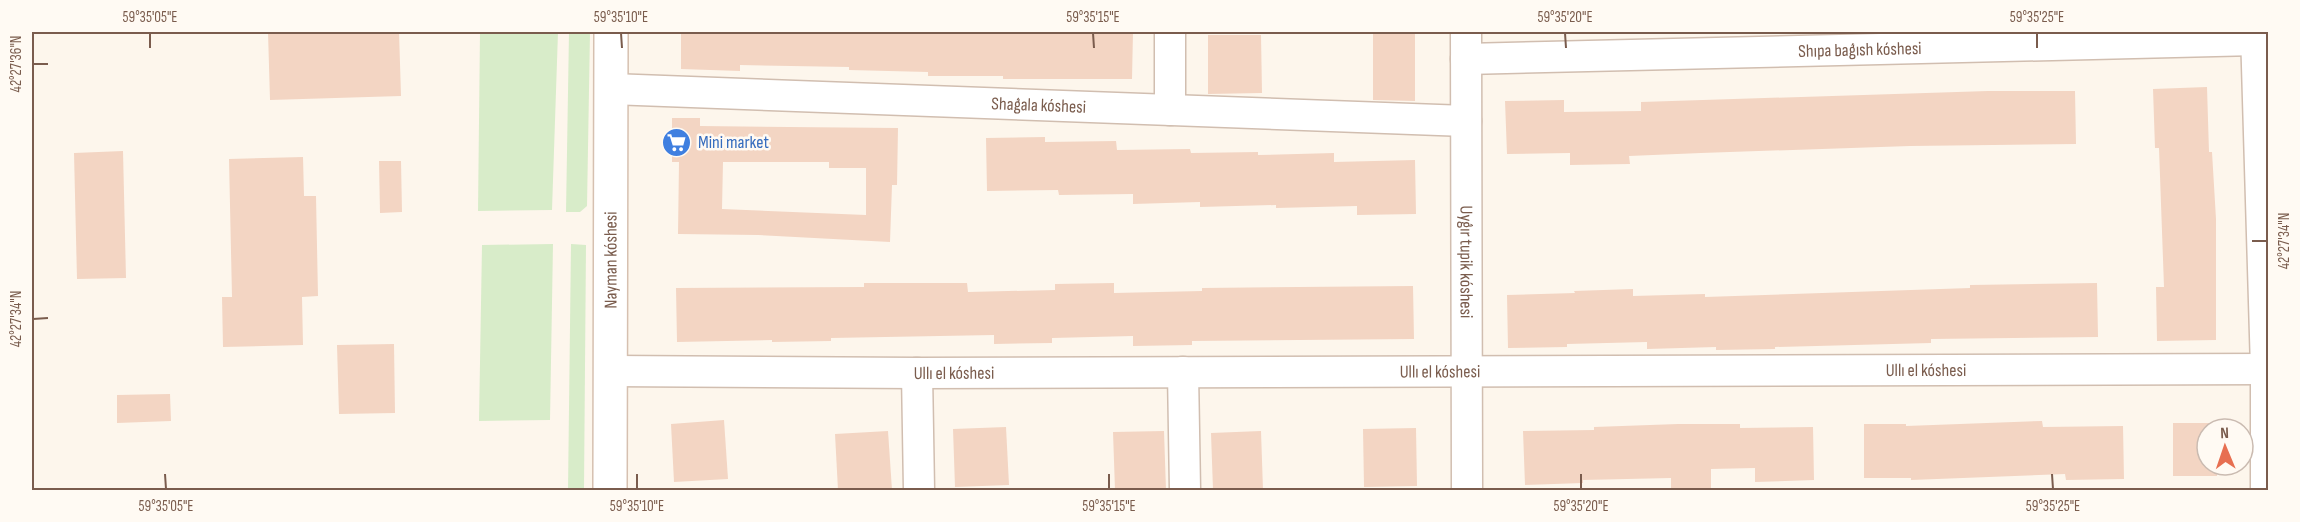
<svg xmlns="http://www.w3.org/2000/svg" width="2300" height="522" font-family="'Sofia Sans Condensed',sans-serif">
	<rect width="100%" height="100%" fill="#fdf6ec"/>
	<g fill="#d8ecc9">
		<polygon points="480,32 558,32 552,210 478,211"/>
		<polygon points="569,32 590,32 587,206 580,212 566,212"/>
		<polygon points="553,244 550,420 479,421 482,245"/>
		<polygon points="571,244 586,245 584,490 568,490"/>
	</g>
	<g fill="#f3d5c3" fill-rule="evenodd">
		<polygon points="268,32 399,32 401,96 270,100"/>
		<polygon points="681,32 1133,32 1132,79 1003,79 1003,76 928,76 928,72 849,70 849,67 740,65 740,71 681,69"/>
		<polygon points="1373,32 1415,32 1415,101 1373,100"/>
		<polygon points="1208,35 1261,35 1262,93 1208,94"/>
		<polygon points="2207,87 2209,152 2212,152 2216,219 2216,340 2157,341 2156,287 2164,287 2159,148 2155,148 2153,89"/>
		<polygon points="1988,91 2075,91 2076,144 1910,146 1701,153 1629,156 1630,164 1570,165 1570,153 1507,154 1505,101 1564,100 1564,112 1641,111 1641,102"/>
		<path d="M672,118H700V126L898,128L897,185H892L890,242L758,235L678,234L679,162H672ZM723,162H829V168H866V215L722,209Z"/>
		<polygon points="1045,137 1045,142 1116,141 1117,150 1190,149 1191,153 1258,152 1258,155 1334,153 1334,162 1415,160 1416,214 1357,215 1357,206 1276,208 1276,205 1200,207 1200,202 1133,204 1133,194 1059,195 1058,190 987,191 986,138"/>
		<polygon points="123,151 126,278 77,279 74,153"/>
		<polygon points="303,157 304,196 316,196 318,296 302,297 303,345 223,347 222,297 232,297 229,159"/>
		<polygon points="379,161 401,161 402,212 380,213"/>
		<polygon points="864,283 967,283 968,292 1055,290 1055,284 1114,283 1114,293 1202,291 1202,288 1413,286 1414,339 1192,341 1192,345 1133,346 1133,336 1052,338 1052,343 994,344 994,335 831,338 831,341 772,342 772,340 677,342 676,288 864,287"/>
		<polygon points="2097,283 2098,337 1931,339 1931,343 1775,347 1775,349 1716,350 1716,347 1647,349 1647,342 1567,344 1567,347 1508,348 1507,295 1575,293 1574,291 1633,289 1633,296 1705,294 1705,297 1970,288 1970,285"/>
		<polygon points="394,344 395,413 339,414 337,345"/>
		<polygon points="170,394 171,421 117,423 117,395"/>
		<polygon points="724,420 728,479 674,482 671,424"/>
		<polygon points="2042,421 2043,427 2123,426 2124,479 2066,480 2065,474 1911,480 1911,478 1864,478 1864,424 1906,424 1906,426"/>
		<polygon points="2173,423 2217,423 2217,429 2207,429 2207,465 2217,465 2217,476 2173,476"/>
		<polygon points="1678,424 1740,424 1740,428 1813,427 1814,480 1755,482 1755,468 1711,469 1711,490 1671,490 1671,478 1583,480 1583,483 1525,485 1523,431 1594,430 1594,427"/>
		<polygon points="1006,427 1009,485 955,487 953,429"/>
		<polygon points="1416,428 1417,486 1364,487 1363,429"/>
		<polygon points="888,431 892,490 838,490 835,434"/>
		<polygon points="1164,431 1166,490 1115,490 1113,432"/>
		<polygon points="1261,431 1263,490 1213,490 1211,433"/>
	</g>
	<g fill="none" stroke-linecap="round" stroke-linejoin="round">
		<defs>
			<g id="street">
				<path id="s1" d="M1466,32L1467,490"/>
				<polyline points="2256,32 2266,369 2266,490"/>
				<path id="s2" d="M1466,59L2256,40"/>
				<path id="s3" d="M611,89L1466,121"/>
				<polyline points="1170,110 1170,32"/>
				<path id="s4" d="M612,371L917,373L2268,369"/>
				<polyline points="1183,372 1185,490"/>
				<polyline points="917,373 919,490"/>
			</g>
			<g id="secondary">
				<path id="s5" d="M610,490L611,32"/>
			</g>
		</defs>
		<use href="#street" stroke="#d1beb0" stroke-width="33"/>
		<use href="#secondary" stroke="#d6c0b0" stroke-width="36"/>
		<use href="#street" stroke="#fff" stroke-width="30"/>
		<use href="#secondary" stroke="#fff" stroke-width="33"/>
	</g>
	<path fill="none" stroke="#7a5c4d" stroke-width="2" d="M150,33V48M621,33L622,48M1093,33L1094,48M1565,33L1566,48M2037,33V48M33,64H48M2252,241H2267M33,319L48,318M165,474L166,489M637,474V489M1109,474V489M1581,474V489M2052,474L2053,489"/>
	<defs>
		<symbol id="supermarket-disc" viewBox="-11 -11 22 22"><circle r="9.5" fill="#3f7fe0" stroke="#fffaf3"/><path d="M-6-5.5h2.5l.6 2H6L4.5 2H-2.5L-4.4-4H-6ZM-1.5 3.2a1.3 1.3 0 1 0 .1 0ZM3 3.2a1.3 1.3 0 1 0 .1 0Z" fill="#fff"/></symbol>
	</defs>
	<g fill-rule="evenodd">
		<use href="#supermarket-disc" x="660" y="126" width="33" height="33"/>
	</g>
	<g text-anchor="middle" stroke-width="5" stroke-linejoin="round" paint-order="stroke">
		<g font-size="18" fill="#7a5c4d" stroke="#fffaf3">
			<text dy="6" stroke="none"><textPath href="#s2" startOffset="394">Shıpa baǵısh kóshesi</textPath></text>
			<text dy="6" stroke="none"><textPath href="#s3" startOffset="428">Shaǵala kóshesi</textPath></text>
			<text dy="6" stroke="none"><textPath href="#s5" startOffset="230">Nayman kóshesi</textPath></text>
			<text dy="6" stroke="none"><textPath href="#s1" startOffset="230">Uyǵır tupik kóshesi</textPath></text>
			<text dy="6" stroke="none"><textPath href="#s4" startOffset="1314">Ullı el kóshesi</textPath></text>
			<text dy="6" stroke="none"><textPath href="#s4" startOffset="828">Ullı el kóshesi</textPath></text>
			<text dy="6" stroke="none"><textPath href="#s4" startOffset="342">Ullı el kóshesi</textPath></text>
		</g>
		<g font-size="18" fill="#366cbe" stroke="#fffaf3" text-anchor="start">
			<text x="698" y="148">Mini market</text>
		</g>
	</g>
	<rect width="2300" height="522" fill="none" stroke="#fffaf3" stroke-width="66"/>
	<g transform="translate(2225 447) rotate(358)"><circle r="28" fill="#fffaf3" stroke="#cabbb1" stroke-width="1.5"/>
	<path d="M0-4.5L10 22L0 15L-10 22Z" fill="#e76f51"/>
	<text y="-9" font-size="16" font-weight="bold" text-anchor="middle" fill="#7a5c4d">N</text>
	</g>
	<rect x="33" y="33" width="2234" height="456" fill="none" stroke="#7a5c4d" stroke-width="2"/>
	<g font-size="15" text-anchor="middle" fill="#7a5c4d">
		<text x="150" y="22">59°35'05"E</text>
		<text x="621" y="22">59°35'10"E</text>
		<text x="1093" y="22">59°35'15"E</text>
		<text x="1565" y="22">59°35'20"E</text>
		<text x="2037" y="22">59°35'25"E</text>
		<text transform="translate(16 64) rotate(-90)" y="5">42°27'36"N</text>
		<text transform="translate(2284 241) rotate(-90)" y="5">42°27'34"N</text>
		<text transform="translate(16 319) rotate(-90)" y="5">42°27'34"N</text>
		<text x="166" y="511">59°35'05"E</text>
		<text x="637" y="511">59°35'10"E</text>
		<text x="1109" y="511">59°35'15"E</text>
		<text x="1581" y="511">59°35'20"E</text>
		<text x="2053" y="511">59°35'25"E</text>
	</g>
</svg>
